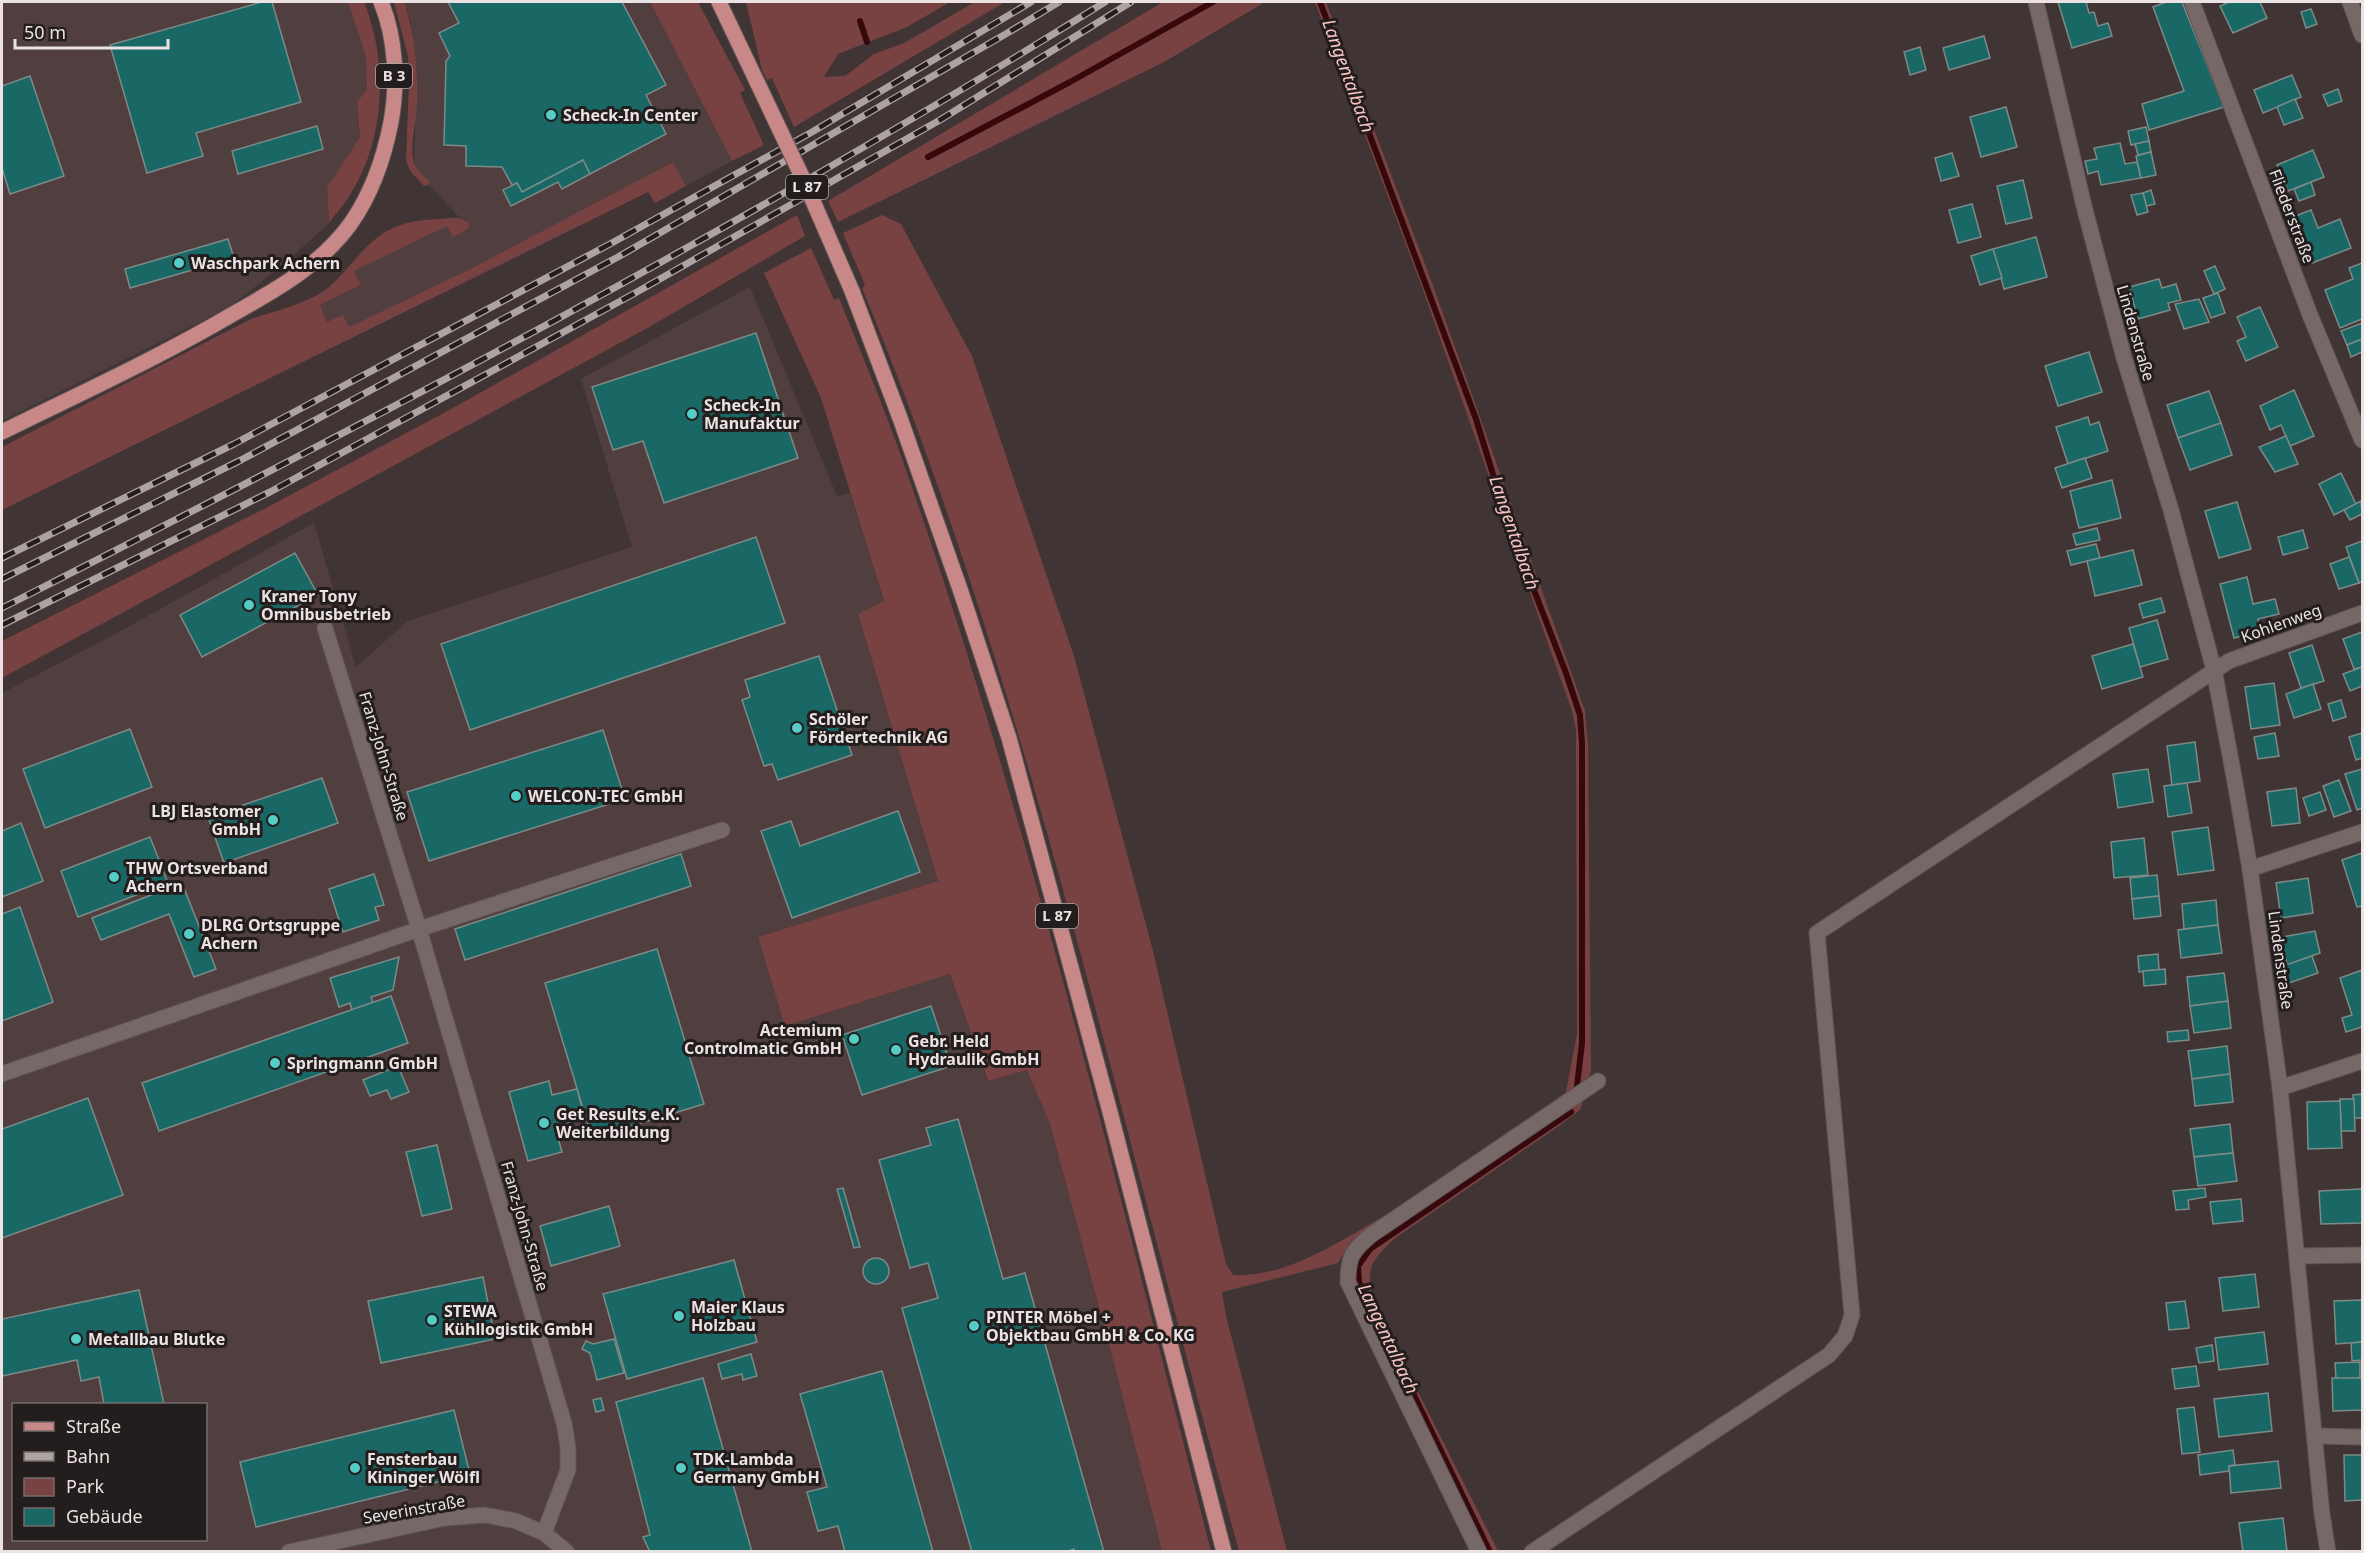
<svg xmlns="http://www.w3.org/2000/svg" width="2364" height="1553" font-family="'Noto Sans',sans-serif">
	<rect width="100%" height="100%" fill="#403534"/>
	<g fill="#503f3e" fill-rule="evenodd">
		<polygon points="2,2 348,2 366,57 367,89 357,102 360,137 327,187 329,223 284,264 228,308 2,421"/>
		<polygon points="404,2 650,2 732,161 686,186 673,162 472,268 349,327 327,322 320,305 361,285 354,271 447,225 466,220 460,218 429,185 429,180 418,171 414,162 417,72 411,23"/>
		<path d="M750,287L837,496L850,493L884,602L858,615L938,881L759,937L785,1026L950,974L987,1080L1027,1070L1050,1124L1117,1375L1162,1551L2,1552V693L119,632L314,523L356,667L408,621L632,547L581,379ZM14,1404H206V1540H14Z"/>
	</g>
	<g fill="#774241">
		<path d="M348,2H364C388,61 386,138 351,193C345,204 336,213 329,223L327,187L360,137L357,102L367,89L366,57Z"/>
		<path d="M394,2H404C415,34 418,68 417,103C417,122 409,144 414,163C417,171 423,175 429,180V185L424,186L410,171L406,160L409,84L408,56Z"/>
		<polygon points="650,2 698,2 745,90 740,93 764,145 732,161"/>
		<polygon points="746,2 950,2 907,27 838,54 824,77 845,76 874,54 904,43 975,2 1005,2 794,127 772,78 767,80 762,70"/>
		<polygon points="1163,2 1265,2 1164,62 838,222 828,201"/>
		<polygon points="1315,2 1326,2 1431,280 1585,711 1588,745 1591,1071 1588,1081 1565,1097 1577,1034 1576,753 1576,730 1572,711 1423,290"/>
		<path d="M673,162L686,186L655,203L648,192L2,510V447L251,319C275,311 302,305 324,291C334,284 342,274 350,265C379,232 393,221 439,219C450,218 461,215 469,224L468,229L453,237L447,226L354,271L361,285L320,305L327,322L343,315L349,327L472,268Z"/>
		<polygon points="797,215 805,236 651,326 2,678 2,641 264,509 453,408"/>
		<path d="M882,215L901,224L972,356L1074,656L1153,951L1226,1264L1233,1275C1289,1278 1344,1238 1391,1212C1369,1228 1352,1239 1338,1263L1222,1292L1226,1316L1287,1551H1239C1121,1128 1031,695 862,288L865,285L843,233Z"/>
		<path d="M811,248L834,300L839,298C862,355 886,412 906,470C1030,824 1118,1189 1211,1551H1162L1117,1375L1050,1124L1027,1070L988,1081L950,974L785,1026L758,937L938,881L858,614L884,601L821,398L764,273Z"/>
		<path d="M1584,1098L1580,1110L1559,1126L1395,1238C1366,1266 1366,1270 1376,1308L1498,1551H1484L1354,1277L1358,1252Z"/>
	</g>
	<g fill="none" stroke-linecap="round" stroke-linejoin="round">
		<g stroke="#36080b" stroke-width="6">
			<polyline points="1320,2 1476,419 1507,520 1566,673 1580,715 1582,743 1582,1043 1577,1086"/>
			<polyline points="860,21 867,42"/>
			<polyline points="928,157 1070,82 1213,2"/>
			<polyline points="1490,1552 1359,1282 1358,1266 1370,1249 1571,1112"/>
		</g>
	</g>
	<g fill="#1a6865" stroke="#7c8a88" stroke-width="1.5">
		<polygon points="262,2 272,2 301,102 196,133 203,156 147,173 110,45"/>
		<polygon points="448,2 622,2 666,85 646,95 666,134 590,174 583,160 522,192 517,183 512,185 502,167 466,166 466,146 444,145 446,61 450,56 439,33 459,23"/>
		<polygon points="2058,2 2086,2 2089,13 2094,12 2098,26 2108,23 2112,36 2072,48"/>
		<polygon points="2166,2 2182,2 2224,107 2149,130 2142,104 2184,91 2153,7"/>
		<polygon points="2229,2 2260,2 2267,18 2233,33 2220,6"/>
		<polygon points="2311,9 2317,24 2306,28 2301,12"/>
		<polygon points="1984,36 1990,58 1949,70 1943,48"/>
		<polygon points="1920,47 1926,70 1910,75 1904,52"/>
		<polygon points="2292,75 2301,97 2263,113 2254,90"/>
		<polygon points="30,76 64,176 10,194 2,168 2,86"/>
		<polygon points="2338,89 2342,101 2328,106 2323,95"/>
		<polygon points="2295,99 2303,118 2284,125 2277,107"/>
		<polygon points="2006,107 2017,147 1981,157 1970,117"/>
		<polygon points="317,126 323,149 238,174 232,151"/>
		<polygon points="2146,127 2149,141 2131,145 2128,131"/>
		<polygon points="2149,141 2151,152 2138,155 2135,144"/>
		<polygon points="2120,143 2125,164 2137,162 2141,178 2101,185 2098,171 2088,174 2085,161 2097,159 2094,148"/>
		<polygon points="2313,150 2324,177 2288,191 2277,165"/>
		<polygon points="2151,152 2156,175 2141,178 2136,156"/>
		<polygon points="1952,153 1959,176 1941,181 1935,158"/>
		<polygon points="583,160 590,174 562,189 558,182 511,206 503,190 517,183 522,192"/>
		<polygon points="2023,180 2032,218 2006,224 1997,186"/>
		<polygon points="2311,182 2315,195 2299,201 2294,189"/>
		<polygon points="2151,190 2155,204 2146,206 2143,193"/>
		<polygon points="2143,193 2148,212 2137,215 2131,195"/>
		<polygon points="1972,204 1981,237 1958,243 1949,210"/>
		<polygon points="2311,210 2318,228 2340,219 2351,248 2312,263 2293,217"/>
		<polygon points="2036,237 2047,277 2004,289 1993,249"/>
		<polygon points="228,239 234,258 130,288 125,269"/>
		<polygon points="1993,249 2002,278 1980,285 1971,256"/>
		<polygon points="2362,263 2362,319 2340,328 2325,290 2353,279 2349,268"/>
		<polygon points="2215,266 2225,289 2214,294 2204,271"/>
		<polygon points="2159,279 2162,288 2176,284 2181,300 2168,303 2170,310 2138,319 2129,287"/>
		<polygon points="2218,293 2225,313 2211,318 2203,298"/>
		<polygon points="2199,299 2209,322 2184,329 2175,304"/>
		<polygon points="2260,307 2278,347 2246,361 2237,341 2246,337 2237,317"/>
		<polygon points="2362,323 2362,339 2347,345 2341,331"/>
		<polygon points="756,333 798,458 664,503 643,441 613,450 592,387"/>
		<polygon points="2362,339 2362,352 2351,357 2347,345"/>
		<polygon points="2089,352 2102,392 2058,406 2045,366"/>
		<polygon points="2294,390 2314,436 2290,446 2281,425 2270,430 2260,406"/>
		<polygon points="2209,391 2221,423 2178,438 2167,405"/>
		<polygon points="2088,417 2090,425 2099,422 2108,451 2068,464 2056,427"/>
		<polygon points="2221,423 2232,455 2190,470 2178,438"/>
		<polygon points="2286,436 2298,464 2275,472 2259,447"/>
		<polygon points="2085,458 2092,478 2062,488 2055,468"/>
		<polygon points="2341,473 2356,504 2334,515 2319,484"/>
		<polygon points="2112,480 2121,518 2079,528 2070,491"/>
		<polygon points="2361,501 2362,514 2350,520 2344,510"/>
		<polygon points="2237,502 2251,549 2219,558 2205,511"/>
		<polygon points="2097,528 2100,540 2076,545 2073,534"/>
		<polygon points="2303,530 2308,548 2283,555 2278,537"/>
		<polygon points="756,537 785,623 470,730 441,644"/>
		<polygon points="2362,541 2362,581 2359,583 2346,547"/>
		<polygon points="2096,544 2100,558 2071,565 2067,551"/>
		<polygon points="2133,550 2142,585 2095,596 2087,561"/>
		<polygon points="295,553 318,595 202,657 180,615"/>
		<polygon points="2349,557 2359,583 2339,589 2330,564"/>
		<polygon points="2247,577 2253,604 2275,599 2279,614 2258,619 2261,631 2234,638 2220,584"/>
		<polygon points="2161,598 2165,612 2143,618 2139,604"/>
		<polygon points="2157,620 2168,659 2140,667 2129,628"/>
		<polygon points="2362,632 2362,667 2354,669 2343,639"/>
		<polygon points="2133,644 2143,677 2102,689 2092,656"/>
		<polygon points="2312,645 2324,681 2301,688 2289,653"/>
		<polygon points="819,656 852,755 778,780 772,764 764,766 742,700 750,697 745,680"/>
		<polygon points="2362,667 2362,686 2350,691 2343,674"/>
		<polygon points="2274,683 2280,725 2251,729 2245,687"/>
		<polygon points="2313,684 2321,709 2294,718 2286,694"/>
		<polygon points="2341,700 2346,717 2333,721 2328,704"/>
		<polygon points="130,729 152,787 45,828 23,769"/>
		<polygon points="603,730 625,799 429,861 407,792"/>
		<polygon points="2275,733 2279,756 2258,759 2254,737"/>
		<polygon points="2362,733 2362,758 2356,760 2349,737"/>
		<polygon points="2195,742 2200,781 2172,785 2167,746"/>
		<polygon points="2148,769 2153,802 2118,808 2113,774"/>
		<polygon points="2362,769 2362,808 2357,810 2345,774"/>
		<polygon points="322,778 338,823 224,863 208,817"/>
		<polygon points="2339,780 2351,811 2334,817 2323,786"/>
		<polygon points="2187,783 2192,813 2168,817 2164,786"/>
		<polygon points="2296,788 2300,823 2272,826 2267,792"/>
		<polygon points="2320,792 2326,810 2309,816 2303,798"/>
		<polygon points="898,811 920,872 792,918 761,831 791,821 800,846"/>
		<polygon points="21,823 43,881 2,897 2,831"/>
		<polygon points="2208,827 2214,870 2178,875 2172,832"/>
		<polygon points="150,837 168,883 78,917 61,871"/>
		<polygon points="2144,838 2148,875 2114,878 2111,842"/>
		<polygon points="2362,853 2362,906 2357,907 2342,860"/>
		<polygon points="681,854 691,886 465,960 455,929"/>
		<polygon points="374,874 384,905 375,907 379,920 343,932 329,889"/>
		<polygon points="2157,875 2159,896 2132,899 2130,878"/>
		<polygon points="2308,878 2313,913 2281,918 2276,883"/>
		<polygon points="182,883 216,969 194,977 169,914 101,940 92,918"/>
		<polygon points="2159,896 2161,916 2134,919 2132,899"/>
		<polygon points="2216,900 2218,925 2184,929 2182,904"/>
		<polygon points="20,907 53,1002 2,1021 2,914"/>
		<polygon points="2218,925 2222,953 2181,958 2178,930"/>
		<polygon points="2315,931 2320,953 2287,965 2282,937"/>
		<polygon points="657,949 704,1104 592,1138 545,983"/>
		<polygon points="2158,954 2159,970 2139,972 2138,956"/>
		<polygon points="2312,956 2318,973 2286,984 2280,967"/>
		<polygon points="399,957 393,990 371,997 373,1004 352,1010 350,1003 339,1007 330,978"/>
		<polygon points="2165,969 2166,984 2144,986 2143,971"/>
		<polygon points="2362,970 2362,1027 2346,1032 2342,1018 2352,1015 2340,978"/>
		<polygon points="2224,973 2228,1001 2190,1006 2187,977"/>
		<polygon points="391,996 408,1043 159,1131 142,1083"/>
		<polygon points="2228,1001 2231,1028 2194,1033 2190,1006"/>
		<polygon points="931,1006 951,1066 862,1095 842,1035"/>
		<polygon points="2188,1030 2189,1040 2168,1042 2167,1032"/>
		<polygon points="2227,1046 2230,1074 2192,1079 2188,1051"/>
		<polygon points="398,1066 409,1092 391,1099 387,1090 370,1096 363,1080"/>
		<polygon points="2230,1074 2233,1102 2195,1106 2192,1079"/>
		<polygon points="549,1081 552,1095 577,1089 585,1119 555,1127 562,1152 528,1161 509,1092"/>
		<polygon points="2362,1094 2362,1118 2354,1118 2353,1095"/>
		<polygon points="88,1098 123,1195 2,1238 2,1129"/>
		<polygon points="2340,1099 2354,1099 2355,1131 2341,1131"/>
		<polygon points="2340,1101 2342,1148 2308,1149 2307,1102"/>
		<polygon points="958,1119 1003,1279 1025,1273 1104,1552 1075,1552 1074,1549 1066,1552 972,1552 902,1308 938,1298 928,1263 910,1268 879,1160 931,1145 926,1128"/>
		<polygon points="2230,1124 2233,1153 2194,1157 2190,1129"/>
		<polygon points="437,1145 452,1209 422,1216 406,1152"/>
		<polygon points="2233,1153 2237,1181 2198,1186 2194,1157"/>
		<polygon points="843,1188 860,1247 854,1248 837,1189"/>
		<polygon points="2205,1188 2206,1197 2188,1200 2189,1209 2176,1210 2173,1191"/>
		<polygon points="2362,1189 2362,1223 2321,1224 2319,1191"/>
		<polygon points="2241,1199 2243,1221 2213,1224 2210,1202"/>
		<polygon points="609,1206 620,1246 551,1266 540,1226"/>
		<circle cx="876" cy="1271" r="13"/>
		<polygon points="734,1260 757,1342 627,1379 603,1294"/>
		<polygon points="2255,1274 2259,1307 2223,1311 2219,1278"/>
		<polygon points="483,1277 495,1339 381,1363 368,1301"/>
		<polygon points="139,1290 164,1404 104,1404 99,1377 81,1381 77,1360 2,1376 2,1319"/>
		<polygon points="2362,1300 2362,1342 2336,1344 2334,1301"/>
		<polygon points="2185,1301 2189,1328 2169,1330 2166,1303"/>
		<polygon points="2264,1332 2268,1364 2219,1370 2215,1338"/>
		<polygon points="614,1339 624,1373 597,1380 590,1353 582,1349 586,1341 593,1344"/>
		<polygon points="2362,1342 2362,1360 2352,1361 2351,1343"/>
		<polygon points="2212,1345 2214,1361 2199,1363 2196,1348"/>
		<polygon points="751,1354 757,1376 743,1380 742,1374 722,1379 718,1364"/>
		<polygon points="2360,1362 2360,1378 2336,1379 2335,1363"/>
		<polygon points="2196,1366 2199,1386 2175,1389 2172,1369"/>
		<polygon points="882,1371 933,1552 845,1552 838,1526 818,1531 807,1492 827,1487 800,1394"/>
		<polygon points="703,1378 752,1552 650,1552 643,1537 650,1535 616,1402"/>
		<polygon points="2332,1378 2362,1378 2362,1410 2333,1411"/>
		<polygon points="2268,1393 2272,1431 2219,1437 2214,1399"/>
		<polygon points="601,1398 604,1410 596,1412 593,1400"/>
		<polygon points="2194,1407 2200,1452 2182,1454 2177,1409"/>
		<polygon points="454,1410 470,1474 256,1527 240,1462"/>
		<polygon points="2233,1450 2235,1465 2229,1466 2229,1471 2200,1475 2198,1455"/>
		<polygon points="2344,1455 2362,1455 2362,1500 2345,1501"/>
		<polygon points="2278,1461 2281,1488 2231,1493 2229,1466"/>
		<polygon points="2283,1518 2287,1551 2243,1552 2239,1523"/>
	</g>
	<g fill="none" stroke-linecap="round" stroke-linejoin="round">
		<defs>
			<g id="minor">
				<polyline points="2036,2 2085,210 2124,358 2171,510 2214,670 2235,782 2250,869 2280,1088 2322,1514 2328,1552"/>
				<polyline points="2192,2 2310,315 2362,440"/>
				<polyline points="2350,2 2362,35"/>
				<polyline points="325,628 419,929 564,1423 568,1447 568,1470 544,1533"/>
				<polyline points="2250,869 2362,832"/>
				<polyline points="2,1074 419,929 722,830"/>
				<polyline points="2280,1088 2362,1061"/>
				<polyline points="2297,1256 2362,1255"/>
				<polyline points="2315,1436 2362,1437"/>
				<polyline points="289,1552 445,1518 485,1515 516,1521 544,1533 567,1552"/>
				<path d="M1479,1552L1348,1282C1348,1257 1352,1251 1371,1235L1598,1081"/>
				<polyline points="1532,1552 1829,1355 1845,1336 1852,1315 1817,933 2229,661 2362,613"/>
			</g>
			<g id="major">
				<polyline points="719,2 758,84"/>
				<polyline points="852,291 900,418 961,592 1009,738 1110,1112 1224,1552"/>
				<path d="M2,432C79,394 158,358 233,314C276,290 322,264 351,223C372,193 384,158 391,122C398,84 396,38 381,2"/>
			</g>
		</defs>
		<use href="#minor" stroke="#5d5454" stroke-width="17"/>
		<use href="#major" stroke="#5d5454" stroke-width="17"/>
		<use href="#minor" stroke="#756867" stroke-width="15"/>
		<use href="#major" stroke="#c78887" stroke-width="15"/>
		<defs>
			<g id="rail">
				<polyline points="2,558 234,444 610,244 812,132 1031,2"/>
				<polyline points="2,579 241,460 618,257 1004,35 1059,2"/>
				<path d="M2,608C376,419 749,224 1105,2"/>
				<polyline points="2,625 270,492 637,292 940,120 1131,2"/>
			</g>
		</defs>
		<use href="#rail" stroke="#ada3a3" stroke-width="7"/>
		<use href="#rail" stroke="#231e1d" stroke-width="4.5" stroke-dasharray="14" stroke-linecap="butt"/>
		<defs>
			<polyline id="major-bridge" points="758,84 806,185 852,291"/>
		</defs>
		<use href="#major-bridge" stroke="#5d5454" stroke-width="17" stroke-linecap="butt"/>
		<use href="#major-bridge" stroke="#c78887" stroke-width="15"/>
	</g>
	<g fill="#54cdc7" stroke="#231e1d" stroke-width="2">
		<circle cx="551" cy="115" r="6"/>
		<circle cx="179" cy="263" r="6"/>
		<circle cx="692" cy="414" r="6"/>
		<circle cx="249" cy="605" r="6"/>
		<circle cx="797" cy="728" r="6"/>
		<circle cx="516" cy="796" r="6"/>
		<circle cx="273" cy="820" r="6"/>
		<circle cx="114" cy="877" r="6"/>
		<circle cx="189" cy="934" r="6"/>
		<circle cx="854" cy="1039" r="6"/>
		<circle cx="896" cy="1050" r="6"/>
		<circle cx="275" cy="1063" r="6"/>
		<circle cx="544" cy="1123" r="6"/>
		<circle cx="679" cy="1316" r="6"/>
		<circle cx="432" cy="1320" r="6"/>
		<circle cx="974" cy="1326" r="6"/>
		<circle cx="76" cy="1339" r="6"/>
		<circle cx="355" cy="1468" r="6"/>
		<circle cx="681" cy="1468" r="6"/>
	</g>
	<g text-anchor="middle" stroke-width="6" stroke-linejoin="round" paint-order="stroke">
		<g fill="#231e1d" stroke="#afa8a8" stroke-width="1.5">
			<rect x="376" y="64" width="36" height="24" rx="4.5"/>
			<rect x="786" y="175" width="42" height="24" rx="4.5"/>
			<rect x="1036" y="904" width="42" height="24" rx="4.5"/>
		</g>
		<g font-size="15" font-weight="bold" fill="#ebe3e3">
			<text x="394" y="81">B 3</text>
			<text x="807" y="192">L 87</text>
			<text x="1057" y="921">L 87</text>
		</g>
		<g font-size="16" font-weight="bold" fill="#ebe3e3" stroke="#231e1d" text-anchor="start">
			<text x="563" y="121">Scheck-In Center</text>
			<text x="191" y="269">Waschpark Achern</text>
			<text x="704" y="411">Scheck-In<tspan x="704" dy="18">Manufaktur</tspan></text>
			<text x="261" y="602">Kraner Tony<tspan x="261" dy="18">Omnibusbetrieb</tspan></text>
			<text x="809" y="725">Schöler<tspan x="809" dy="18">Fördertechnik AG</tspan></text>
			<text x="528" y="802">WELCON-TEC GmbH</text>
			<text x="261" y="817" text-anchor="end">LBJ Elastomer<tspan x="261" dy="18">GmbH</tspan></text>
			<text x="126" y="874">THW Ortsverband<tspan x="126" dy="18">Achern</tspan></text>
			<text x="201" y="931">DLRG Ortsgruppe<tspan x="201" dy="18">Achern</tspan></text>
			<text x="842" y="1036" text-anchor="end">Actemium<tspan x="842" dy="18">Controlmatic GmbH</tspan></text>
			<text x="908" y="1047">Gebr. Held<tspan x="908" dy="18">Hydraulik GmbH</tspan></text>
			<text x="287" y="1069">Springmann GmbH</text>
			<text x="556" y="1120">Get Results e.K.<tspan x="556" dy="18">Weiterbildung</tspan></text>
			<text x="691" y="1313">Maier Klaus<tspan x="691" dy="18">Holzbau</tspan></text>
			<text x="444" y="1317">STEWA<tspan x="444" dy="18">Kühllogistik GmbH</tspan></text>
			<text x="986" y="1323">PINTER Möbel +<tspan x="986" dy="18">Objektbau GmbH &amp; Co. KG</tspan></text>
			<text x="88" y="1345">Metallbau Blutke</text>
			<text x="367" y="1465">Fensterbau<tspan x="367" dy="18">Kininger Wölfl</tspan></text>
			<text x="693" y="1465">TDK-Lambda<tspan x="693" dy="18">Germany GmbH</tspan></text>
		</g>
		<g font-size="16" fill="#ebe3e3" stroke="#231e1d">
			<text transform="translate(2292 216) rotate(69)" y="6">Fliederstraße</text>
			<text transform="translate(2136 333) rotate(74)" y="6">Lindenstraße</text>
			<text transform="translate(2281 623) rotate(-20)" y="6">Kohlenweg</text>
			<text transform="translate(384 756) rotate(73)" y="6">Franz-John-Straße</text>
			<text transform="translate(2281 960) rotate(82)" y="6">Lindenstraße</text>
			<text transform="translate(525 1226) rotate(74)" y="6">Franz-John-Straße</text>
			<text transform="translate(414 1509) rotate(-10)" y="6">Severinstraße</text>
		</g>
		<g font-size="18" font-style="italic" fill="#f9c4c2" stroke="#231e1d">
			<text transform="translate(1348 76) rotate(70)" y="6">Langentalbach</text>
			<text transform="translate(1514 533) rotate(71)" y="6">Langentalbach</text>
			<text transform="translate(1388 1339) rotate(65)" y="6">Langentalbach</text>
		</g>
	</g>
	<rect width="2364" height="1553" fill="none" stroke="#ebe3e3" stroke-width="6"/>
	<rect x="12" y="1403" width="195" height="138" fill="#231e1d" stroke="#736d6c" stroke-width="1.5"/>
	<rect x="24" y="1422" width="30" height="9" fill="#c78887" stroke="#736d6c" stroke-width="1.5"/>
	<text x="66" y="1433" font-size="18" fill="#ebe3e3">Straße</text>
	<rect x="24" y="1452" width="30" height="9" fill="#ada3a3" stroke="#736d6c" stroke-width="1.5"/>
	<text x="66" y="1463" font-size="18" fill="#ebe3e3">Bahn</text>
	<rect x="24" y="1478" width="30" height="18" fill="#774241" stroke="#736d6c" stroke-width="1.5"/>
	<text x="66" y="1493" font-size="18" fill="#ebe3e3">Park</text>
	<rect x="24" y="1508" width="30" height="18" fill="#1a6865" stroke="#736d6c" stroke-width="1.5"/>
	<text x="66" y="1523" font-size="18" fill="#ebe3e3">Gebäude</text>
	<path d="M15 39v9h153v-9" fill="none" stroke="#ebe3e3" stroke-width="3"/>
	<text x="24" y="39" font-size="18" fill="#ebe3e3" stroke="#231e1d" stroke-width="4.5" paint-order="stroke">50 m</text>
</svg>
